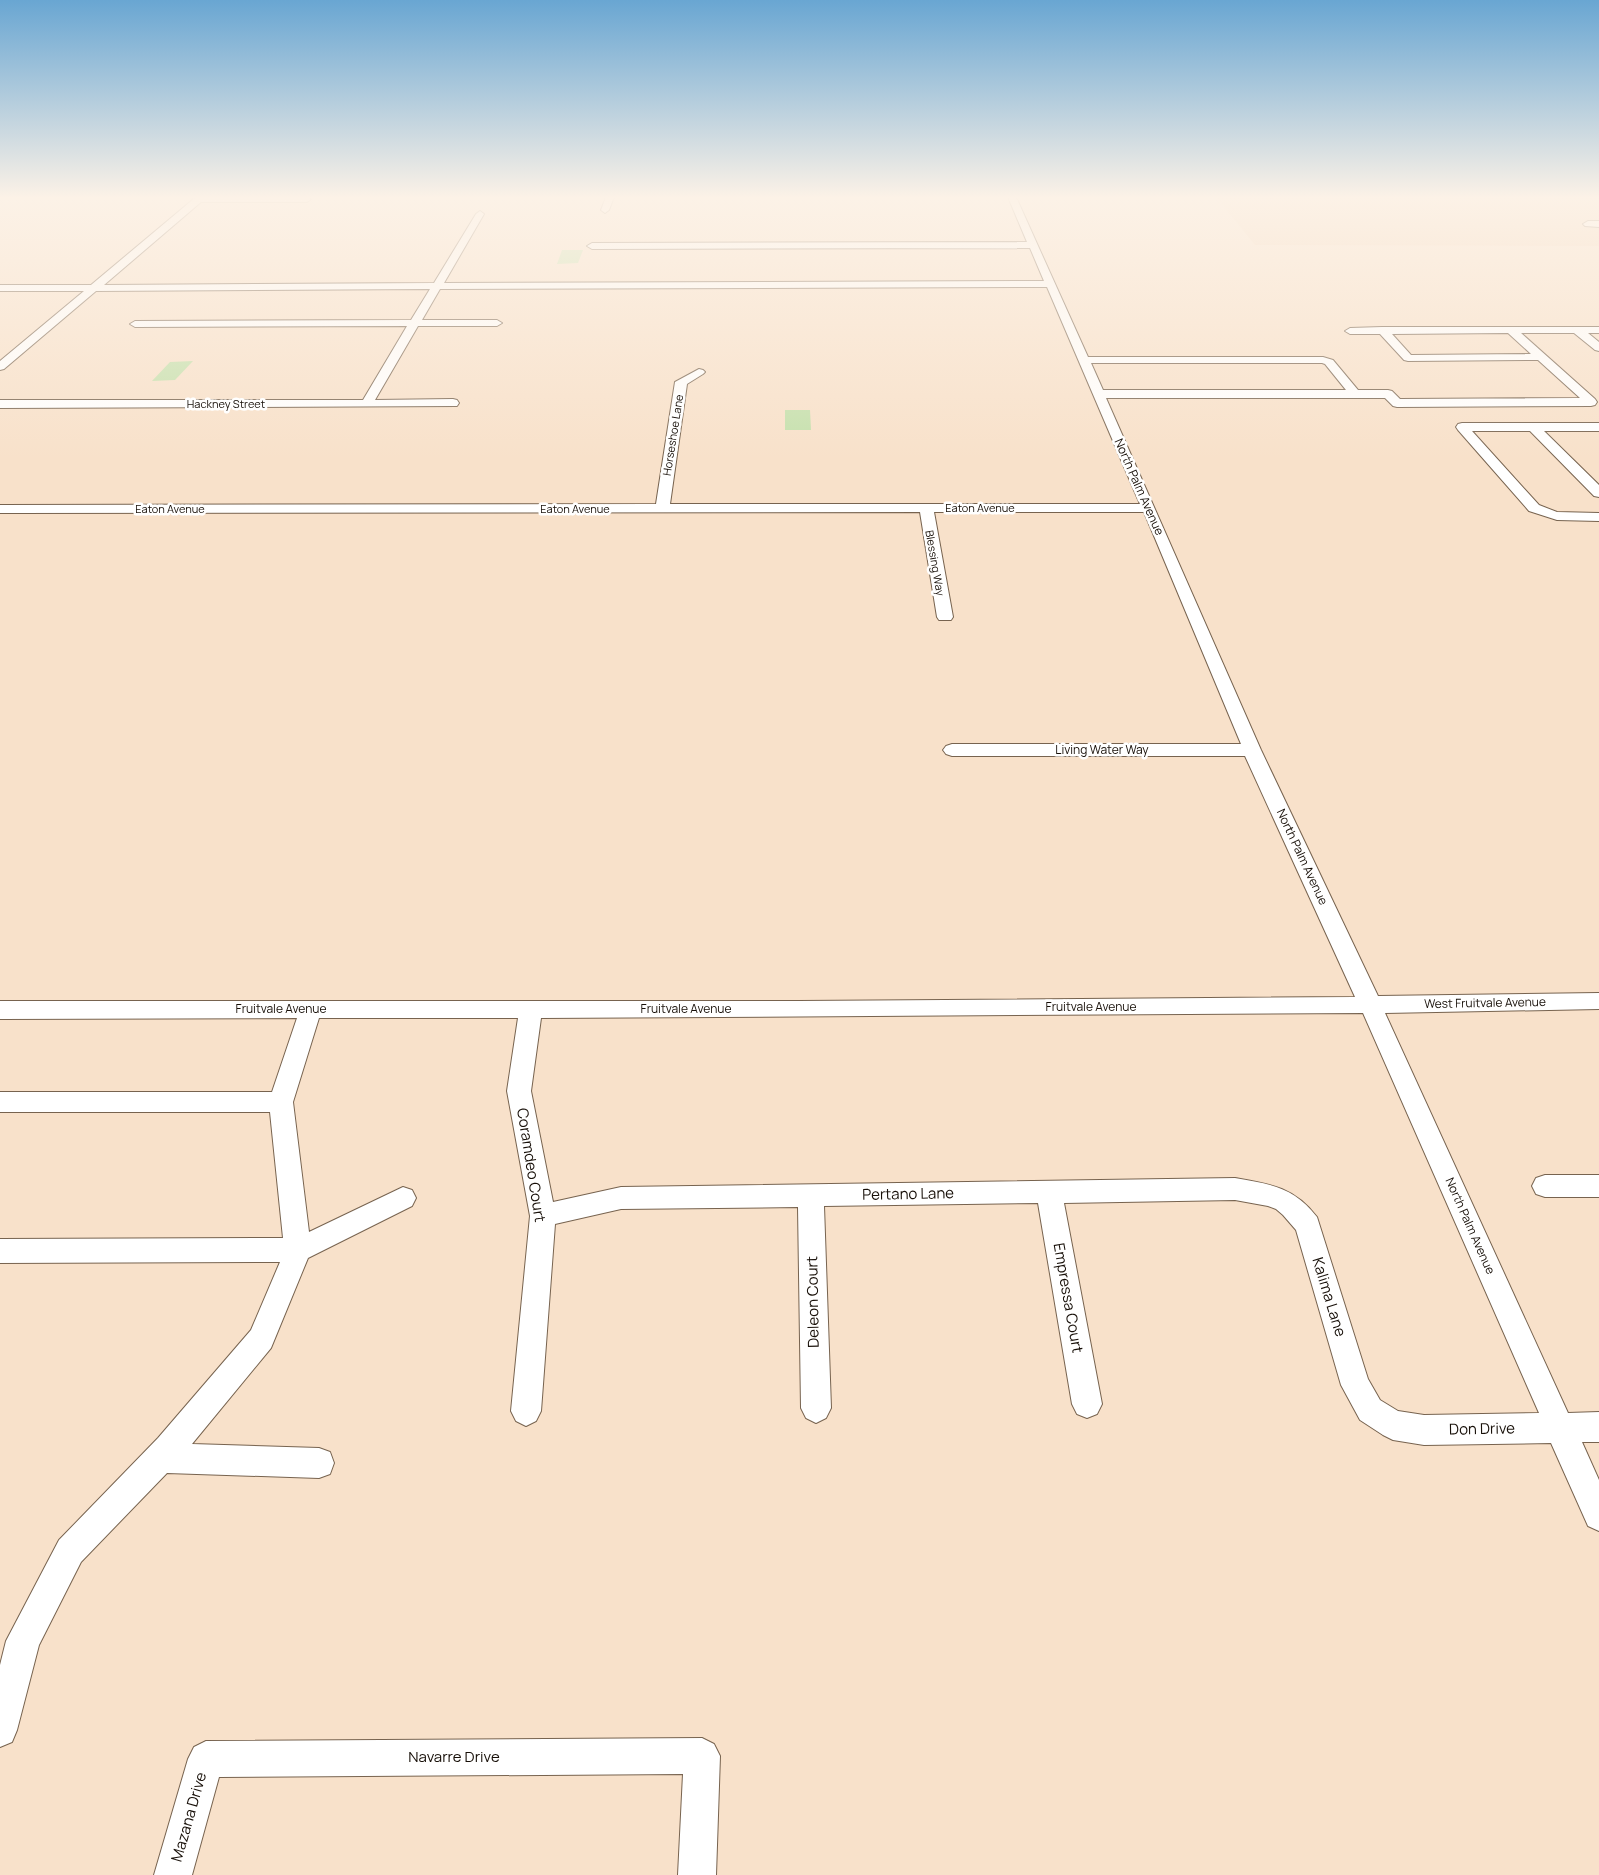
<svg xmlns="http://www.w3.org/2000/svg" width="1599" height="1875" font-family="Manrope,sans-serif">
	<rect width="100%" height="100%" fill="#f8e1ca"/>
	<polygon fill="#f3d6ba" points="1216,197 1599,197 1599,246 1255,245"/>
	<g fill="#c4e0ac">
		<polygon points="562,250 583,250 578,263 557,264"/>
		<polygon points="193,361 175,380 152,381 170,362"/>
		<polygon points="785,410 810,410 811,430 785,430"/>
	</g>
	<g fill="none" stroke-linecap="round" stroke-linejoin="round">
		<defs>
			<g id="minor">
				<path d="M196,197H309L311,199L307,202H201L104,285L434,283L476,214L480,211L484,214L444,283L1044,281L1030,248L592,249L587,246L592,243L1027,242L1008,197H1016L1088,357H1323L1333,360L1358,390H1388L1392,391L1400,399L1580,398L1538,360L1408,361L1404,360L1380,334H1350L1345,331L1350,328L1382,327H1599V333H1588L1599,342V351L1595,350L1574,333H1521L1595,399L1597,402L1595,405L1591,406L1397,407L1393,406L1385,398H1106L1261,750L1378,996L1599,993V1009L1385,1013L1568,1413L1599,1412V1442H1582L1599,1480V1531L1588,1526L1551,1443L1424,1445L1393,1440L1383,1435L1360,1420L1341,1385L1296,1230L1283,1215L1276,1209L1268,1206L1235,1200L1064,1203L1102,1404L1097,1414L1087,1418L1077,1414L1072,1404L1038,1203L824,1206L831,1408L826,1418L816,1423L806,1418L801,1408L798,1207L621,1209L555,1224L541,1411L536,1421L526,1426L516,1421L511,1411L530,1216L507,1091L518,1018H319L293,1102L309,1232L403,1187L412,1190L416,1198L412,1206L308,1258L271,1348L192,1444L319,1448L330,1452L334,1463L330,1474L319,1478L167,1473L81,1562L39,1645L17,1730L12,1742L0,1747V1665L6,1641L59,1540L158,1438L251,1330L280,1262L0,1263V1239L283,1238L270,1112H0V1092H272L297,1018L0,1019V1001H799L1355,997L1245,756H952L946,754L943,750L946,746L952,744H1241L1144,512H934L953,617L951,620H939L937,617L920,512L0,513V505L656,504L675,382L699,369L703,370L705,372L703,374L687,384L670,504H1140L1047,287L440,289L422,320H497L502,323L497,326H418L375,400L453,399L457,400L459,403L457,406L0,408V400H363L407,326L135,327L130,324L135,321L411,320L430,289L96,291L4,369L0,370V361L84,291H0V285H91ZM1508,333L1531,354L1411,355L1392,334ZM1091,363H1322L1325,364L1346,390H1103ZM1363,1013L1539,1413L1424,1415L1398,1411L1380,1400L1368,1379L1317,1217C1294,1187 1270,1184 1235,1178L621,1187L553,1202L531,1091L541,1018Z"/>
				<polygon points="606,197 614,197 609,210 605,213 601,210"/>
				<polygon points="1588,221 1599,221 1599,227 1585,226 1583,224"/>
				<polygon points="1462,423 1599,423 1599,431 1544,431 1599,485 1599,497 1594,496 1530,431 1472,431 1539,505 1557,512 1599,513 1599,521 1557,520 1529,511 1458,430 1456,427 1458,424"/>
				<polygon points="1545,1175 1599,1175 1599,1197 1545,1197 1536,1194 1532,1186 1536,1178"/>
				<polygon points="702,1738 714,1744 720,1756 716,1875 678,1875 683,1774 219,1777 192,1875 154,1875 188,1759 194,1747 206,1741"/>
			</g>
		</defs>
		<use href="#minor" stroke="#77634f" stroke-width="2"/>
		<use href="#minor" fill="#fff" fill-rule="evenodd"/>
	</g>
	<linearGradient id="sky" x2="0" y2="1"><stop stop-color="#69a6d2"/><stop offset="0.43" stop-color="#fcf2e7"/><stop offset="1" stop-color="#fcf2e7" stop-opacity="0"/></linearGradient>
	<rect width="1599" height="459" fill="url(#sky)"/>
	<g text-anchor="middle" stroke-width="5" stroke-linejoin="round" paint-order="stroke">
		<g font-size="11" fill="#170f08" stroke="#fff">
			<text x="226" y="408">Hackney Street</text>
			<text transform="translate(673 435) rotate(-81)" y="4">Horseshoe Lane</text>
			<text x="980" y="512">Eaton Avenue</text>
			<text x="170" y="513">Eaton Avenue</text>
			<text x="575" y="513">Eaton Avenue</text>
			<text transform="translate(935 563) rotate(80)" y="4">Blessing Way</text>
		</g>
		<g font-size="12" fill="#170f08" stroke="#fff">
			<text transform="translate(1139 487) rotate(66)" y="4">North Palm Avenue</text>
			<text x="1102" y="754">Living Water Way</text>
			<text transform="translate(1302 857) rotate(65)" y="4">North Palm Avenue</text>
			<text transform="translate(1485 1003) rotate(-1)" y="4">West Fruitvale Avenue</text>
			<text x="1091" y="1011">Fruitvale Avenue</text>
			<text x="281" y="1013">Fruitvale Avenue</text>
			<text x="686" y="1013">Fruitvale Avenue</text>
			<text transform="translate(1470 1226) rotate(66)" y="4">North Palm Avenue</text>
		</g>
		<g font-size="15" fill="#170f08" stroke="#fff">
			<text transform="translate(531 1165) rotate(81)" y="5">Coramdeo Court</text>
			<text transform="translate(908 1194) rotate(-1)" y="5">Pertano Lane</text>
			<text transform="translate(1329 1297) rotate(73)" y="5">Kalima Lane</text>
			<text transform="translate(1068 1298) rotate(80)" y="5">Empressa Court</text>
			<text transform="translate(813 1302) rotate(-91)" y="5">Deleon Court</text>
			<text transform="translate(1482 1429) rotate(-1)" y="5">Don Drive</text>
			<text x="454" y="1762">Navarre Drive</text>
			<text transform="translate(189 1817) rotate(-74)" y="5">Mazana Drive</text>
		</g>
	</g>
</svg>
